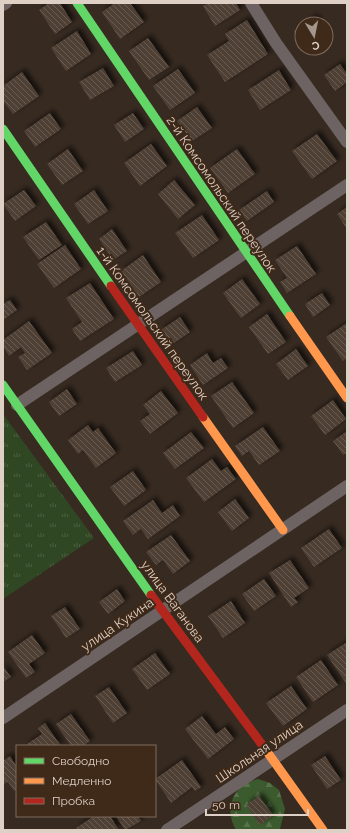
<svg xmlns="http://www.w3.org/2000/svg" width="350" height="833" font-family="Raleway,sans-serif">
	<defs>
		<pattern id="forest-firs" width="22" height="20" patternUnits="userSpaceOnUse"><rect width="22" height="20" fill="#3b5a2d"/><path d="M5 1l3.5 6h-7zM16 11l3.5 6h-7z" fill="#57714a"/></pattern>
		<pattern id="park-tufts" width="24" height="20" patternUnits="userSpaceOnUse"><rect width="24" height="20" fill="#304724"/><path d="M3 7l-1-3M5 7V3M7 7l1-3M15 17l-1-3M17 17v-4M19 17l1-3" fill="none" stroke="#4e6042"/></pattern>
		<pattern id="building-back-hatch" width="6" height="6" patternUnits="userSpaceOnUse"><rect width="6" height="6" fill="#504135"/><path d="M-1 5l2 2M0 0l6 6M5-1l2 2" fill="none" stroke="#695b51"/></pattern>
		<filter id="shadow"><feDropShadow dx="3.5" dy="-3.5" stdDeviation="2" flood-color="#0009"/></filter>
	</defs>
	<rect width="100%" height="100%" fill="#362a21"/>
	<path fill="url(#forest-firs)" d="M258,779L270,783L279,790L285,809L280,829L236,830C223,808 233,785 258,779Z"/>
	<polygon fill="url(#park-tufts)" points="3,414 94,538 3,599"/>
	<g fill="url(#building-back-hatch)" filter="url(#shadow)">
		<polygon points="49,3 60,3 72,22 55,34 39,10"/>
		<polygon points="115,3 130,3 144,22 120,39 102,12"/>
		<polygon points="208,3 236,3 240,10 215,26 203,6"/>
		<polygon points="314,17 319,24 304,24"/>
		<polygon points="247,20 268,54 225,82 207,55 229,41 225,34"/>
		<polygon points="302,25 302,43 294,31"/>
		<polygon points="77,31 91,54 66,71 51,48"/>
		<polygon points="148,38 169,67 149,80 129,51"/>
		<polygon points="340,64 347,74 347,82 335,91 324,75"/>
		<polygon points="103,68 114,86 90,100 79,82"/>
		<polygon points="178,69 195,93 170,110 153,86"/>
		<polygon points="279,70 291,90 260,110 248,90"/>
		<polygon points="22,72 39,96 13,114 3,101 3,86"/>
		<polygon points="197,107 212,128 192,141 177,121"/>
		<polygon points="50,113 61,129 35,147 24,131"/>
		<polygon points="133,113 144,129 125,142 114,125"/>
		<polygon points="317,134 337,161 312,179 292,151"/>
		<polygon points="151,144 167,166 140,186 124,163"/>
		<polygon points="68,149 83,171 62,185 47,164"/>
		<polygon points="237,149 255,174 228,193 210,168"/>
		<polygon points="174,180 195,205 178,219 158,194"/>
		<polygon points="24,190 36,206 15,221 3,204"/>
		<polygon points="94,190 108,211 88,224 74,204"/>
		<polygon points="267,191 274,202 247,221 239,210"/>
		<polygon points="347,207 347,229 337,214"/>
		<polygon points="202,215 219,240 193,258 175,233"/>
		<polygon points="46,222 62,245 39,260 23,237"/>
		<polygon points="112,229 127,251 113,260 99,239"/>
		<polygon points="65,245 81,269 54,288 37,264"/>
		<polygon points="297,246 316,274 287,293 280,282 287,278 275,260"/>
		<polygon points="143,255 161,282 139,297 121,271"/>
		<polygon points="242,279 260,304 241,318 223,293"/>
		<polygon points="90,283 114,319 80,341 72,329 82,322 66,298"/>
		<polygon points="322,293 330,305 313,317 305,304"/>
		<polygon points="10,300 17,310 3,320 3,304"/>
		<polygon points="267,314 286,342 268,354 249,327"/>
		<polygon points="180,317 190,332 171,345 161,330"/>
		<polygon points="29,321 52,353 27,370 18,357 25,353 21,347 9,356 3,346 3,340"/>
		<polygon points="347,323 347,358 343,361 326,337"/>
		<polygon points="296,349 308,366 288,380 276,364"/>
		<polygon points="133,351 142,365 115,382 106,368"/>
		<polygon points="207,353 213,363 221,358 228,368 203,385 190,365"/>
		<polygon points="232,382 254,413 233,428 211,396"/>
		<polygon points="67,389 77,404 59,416 49,402"/>
		<polygon points="161,391 178,413 150,434 140,421 150,414 143,405"/>
		<polygon points="333,400 346,419 325,435 311,416"/>
		<polygon points="88,425 93,432 98,428 116,453 96,468 83,450 78,454 68,440"/>
		<polygon points="263,427 280,451 259,465 249,451 242,456 235,446"/>
		<polygon points="347,431 347,453 343,455 333,441"/>
		<polygon points="191,432 204,448 175,469 163,453"/>
		<polygon points="212,459 221,471 227,467 236,479 204,502 186,478"/>
		<polygon points="133,471 146,490 124,506 110,487"/>
		<polygon points="235,499 249,518 232,531 218,512"/>
		<polygon points="153,500 162,513 173,505 180,516 148,539 141,529 133,535 123,521"/>
		<polygon points="329,529 342,548 314,567 301,548"/>
		<polygon points="171,535 190,561 173,574 163,560 156,565 146,552"/>
		<polygon points="290,560 309,588 294,598 298,602 291,607 269,573"/>
		<polygon points="264,579 276,596 254,611 242,594"/>
		<polygon points="117,589 125,601 108,614 99,602"/>
		<polygon points="231,601 245,623 223,638 208,616"/>
		<polygon points="65,607 80,629 66,638 51,616"/>
		<polygon points="32,635 45,653 29,664 35,672 26,678 8,652"/>
		<polygon points="347,642 347,682 346,683 327,655"/>
		<polygon points="155,653 170,674 147,690 132,669"/>
		<polygon points="321,660 338,685 313,702 296,677"/>
		<polygon points="3,666 11,677 3,682"/>
		<polygon points="291,686 307,709 283,726 266,703"/>
		<polygon points="109,687 127,713 113,723 95,696"/>
		<polygon points="71,714 90,741 83,746 71,746 56,724"/>
		<polygon points="202,716 216,734 225,727 234,739 208,759 185,729"/>
		<polygon points="45,723 61,746 24,746 42,734 38,728"/>
		<polygon points="10,756 17,767 17,789 14,791 8,782 4,784 3,783 3,761"/>
		<polygon points="325,756 341,780 327,789 311,765"/>
		<polygon points="182,760 201,787 195,791 192,787 171,803 155,779"/>
		<polygon points="259,796 273,815 260,825 246,805"/>
		<polygon points="94,816 110,816 119,830 78,830 76,828"/>
		<polygon points="116,816 138,816 141,821 125,830"/>
	</g>
	<g fill="none" stroke-linecap="round" stroke-linejoin="round">
		<g stroke="#6d6363" stroke-width="12">
			<polyline points="251,3 276,43 347,142"/>
			<polyline points="3,5 6,3"/>
			<polyline points="17,405 347,185"/>
			<polyline points="3,718 347,486"/>
			<polyline points="167,830 347,710"/>
		</g>
		<g stroke="#63d668" stroke-width="9">
			<polyline points="77,3 290,316"/>
			<polyline points="3,129 111,286"/>
			<polyline points="3,385 151,595"/>
		</g>
		<g stroke="#ff974d" stroke-width="9">
			<polyline points="290,316 347,398"/>
			<polyline points="203,417 283,530"/>
			<polyline points="263,746 323,830"/>
		</g>
		<g stroke="#b3261e" stroke-width="9">
			<polyline points="111,286 203,417"/>
			<polyline points="151,595 263,746"/>
		</g>
	</g>
	<g text-anchor="middle" stroke-width="4" stroke-linejoin="round" paint-order="stroke">
		<g font-size="13" fill="#dfd0c6" stroke="#3f2918">
			<text transform="translate(222 194) rotate(56)" y="5">2-й Комсомольский переулок</text>
			<text transform="translate(153 323) rotate(55)" y="5">1-й Комсомольский переулок</text>
			<text transform="translate(173 601) rotate(54)" y="5">улица Ваганова</text>
			<text transform="translate(117 624) rotate(-34)" y="5">улица Кукина</text>
			<text transform="translate(259 751) rotate(-34)" y="5">Школьная улица</text>
		</g>
	</g>
	<rect width="350" height="833" fill="none" stroke="#dfd0c6" stroke-width="8"/>
	<rect x="16" y="745" width="140" height="72" fill="#3f2918" stroke="#7f6c5e"/>
	<rect x="24" y="758" width="20" height="6" fill="#63d668" stroke="#7f6c5e"/>
	<text x="52" y="765" font-size="12" fill="#dfd0c6">Свободно</text>
	<rect x="24" y="778" width="20" height="6" fill="#ff974d" stroke="#7f6c5e"/>
	<text x="52" y="785" font-size="12" fill="#dfd0c6">Медленно</text>
	<rect x="24" y="798" width="20" height="6" fill="#b3261e" stroke="#7f6c5e"/>
	<text x="52" y="805" font-size="12" fill="#dfd0c6">Пробка</text>
	<g transform="translate(314 36) rotate(170)"><circle r="19" fill="#3f2918" stroke="#7f6c5e"/>
	<path d="M0-3L7 15L0 10L-7 15Z" fill="#a4968c"/>
	<text y="-6" font-size="11" font-weight="bold" text-anchor="middle" fill="#dfd0c6">С</text>
	</g>
	<path d="M206 809v6h102v-6" fill="none" stroke="#dfd0c6" stroke-width="2"/>
	<text x="212" y="809" font-size="12" fill="#dfd0c6" stroke="#3f2918" stroke-width="3" paint-order="stroke">50 m</text>
</svg>
